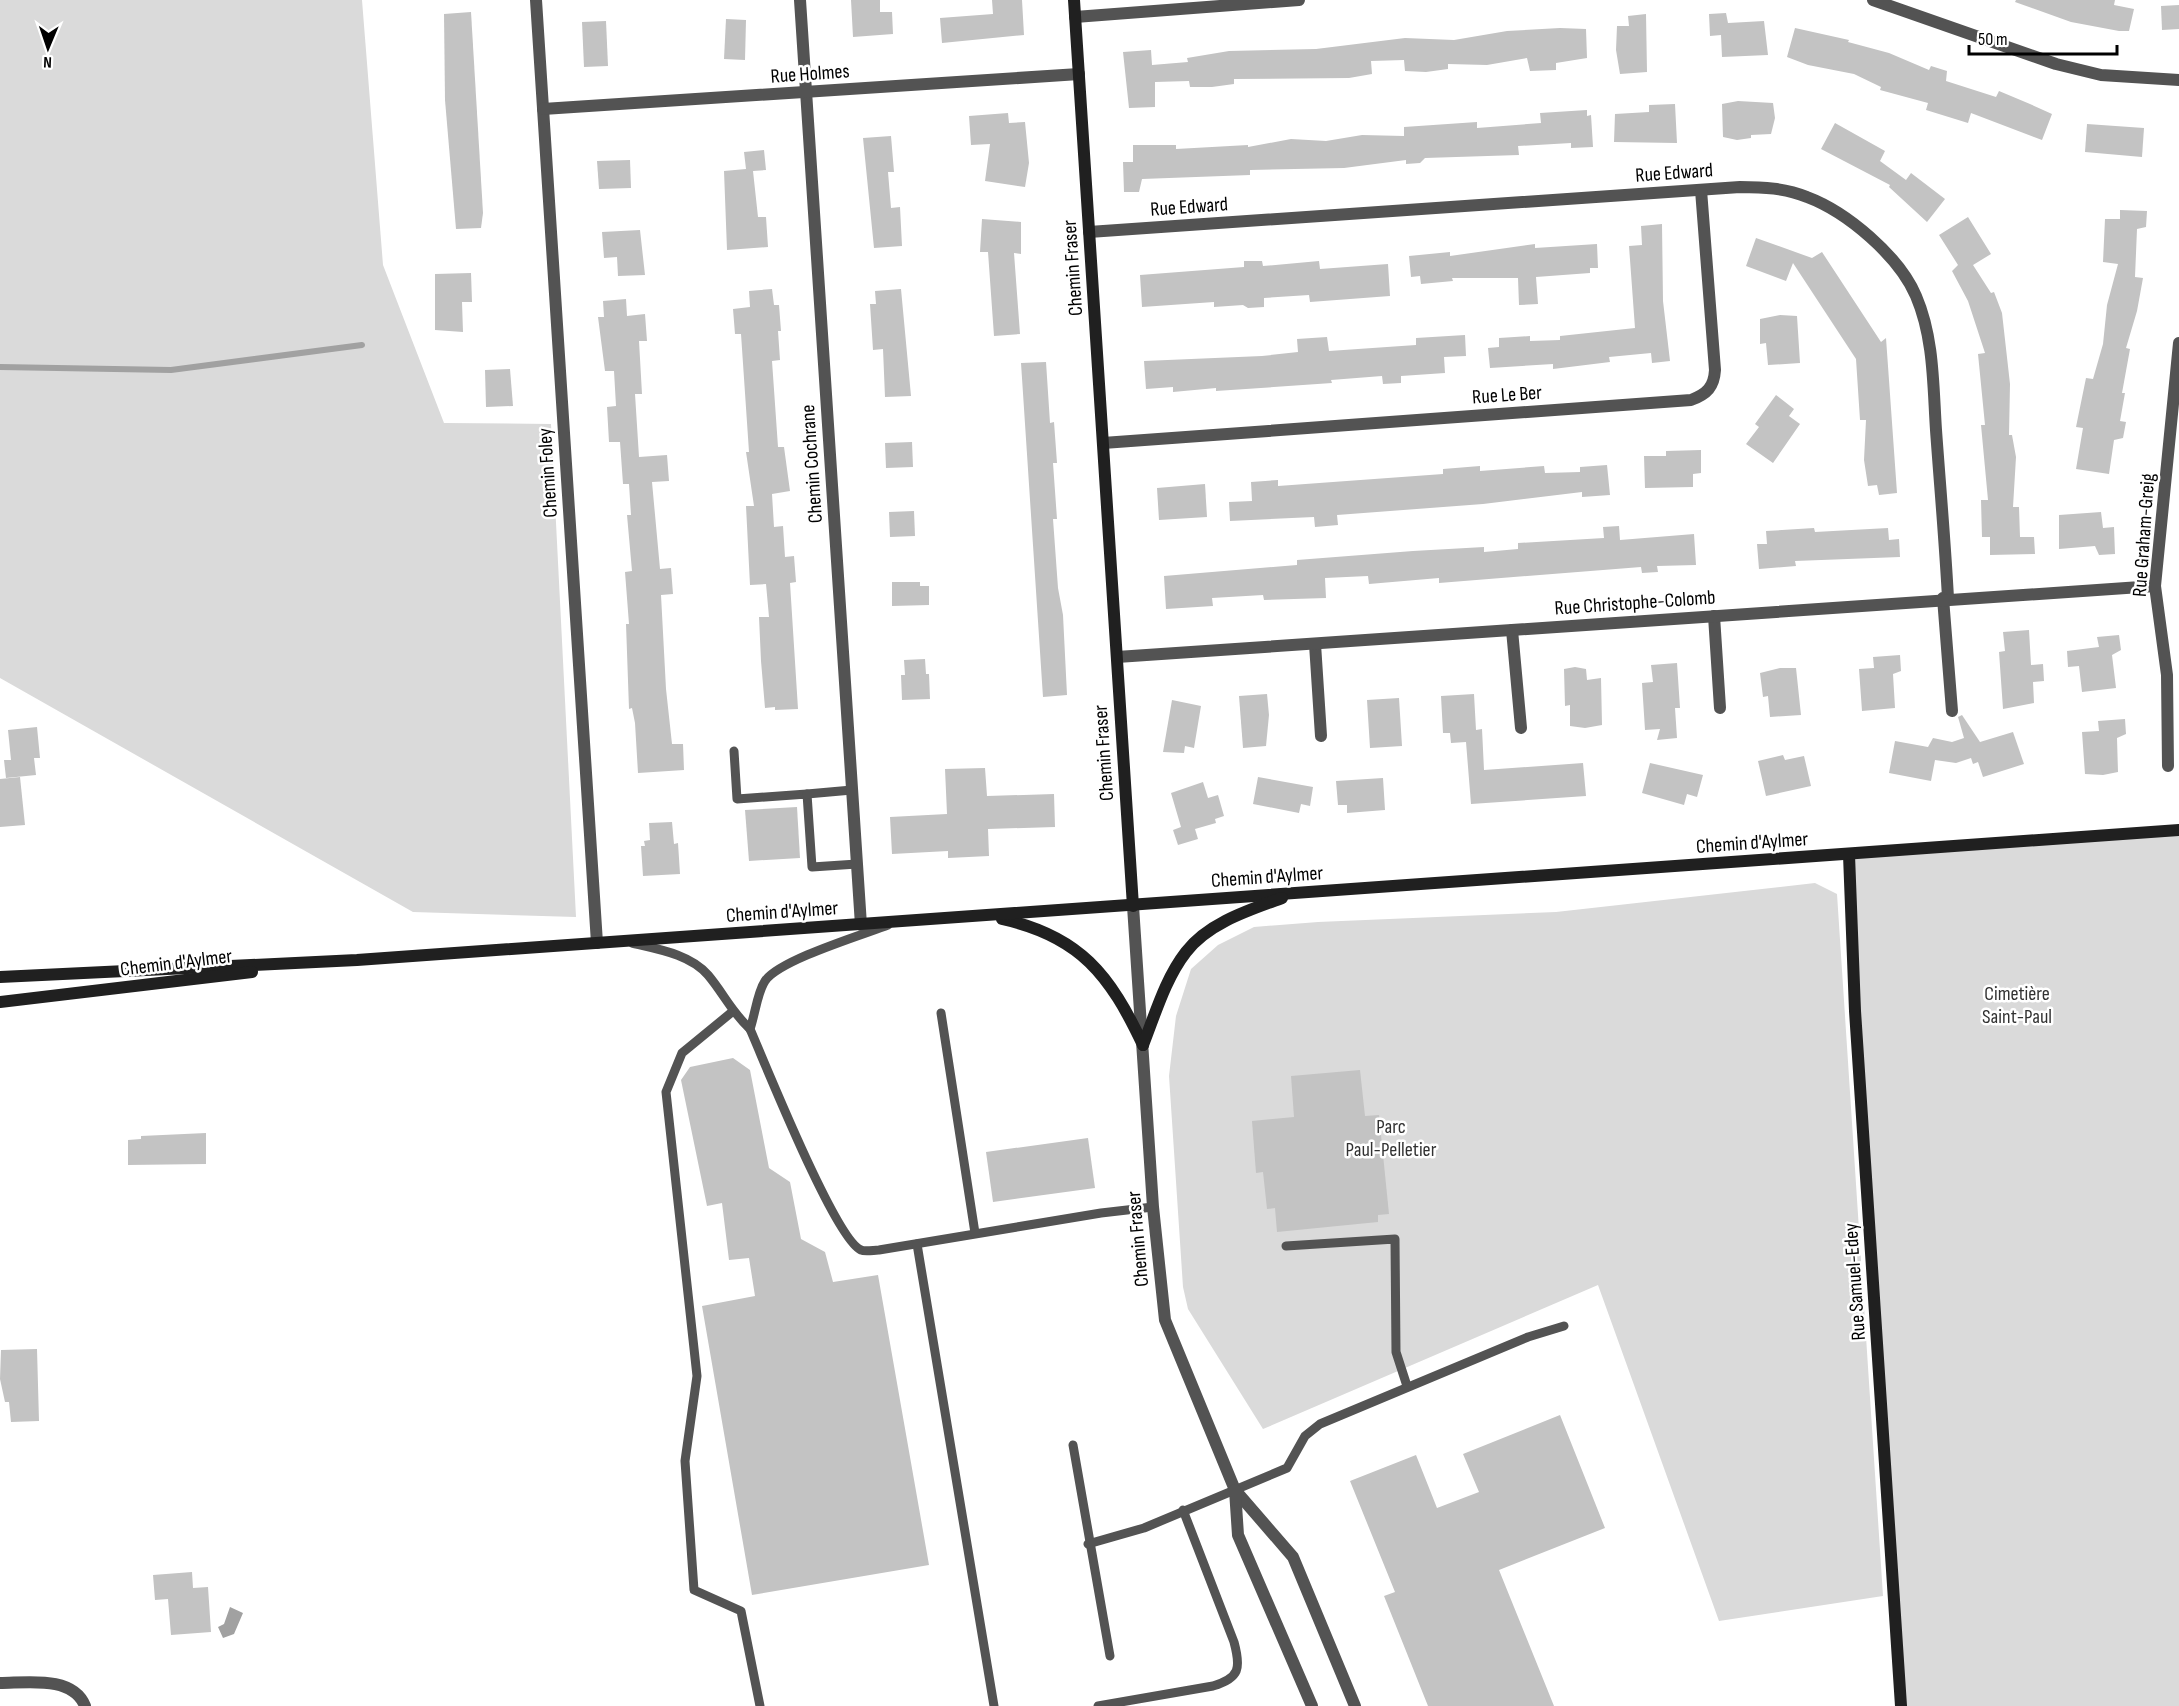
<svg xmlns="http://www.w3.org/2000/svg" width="2179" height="1706" font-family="'Sofia Sans Condensed',sans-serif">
	<rect width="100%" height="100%" fill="#fff"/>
	<g fill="#dadada">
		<polygon points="0,0 362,0 383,265 444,423 551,424 576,917 413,912 0,678"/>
		<polygon points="2179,830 2179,1706 1901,1706 1849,855"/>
		<polygon points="1815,883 1837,894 1883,1596 1719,1621 1598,1285 1263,1429 1188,1309 1183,1287 1169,1076 1176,1016 1191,969 1218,945 1254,927 1318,922 1556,912"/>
	</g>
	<polygon fill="#a1a1a1" points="230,1607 243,1613 234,1634 223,1638 218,1627 224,1624"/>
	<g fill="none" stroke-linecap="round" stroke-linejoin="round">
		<polyline stroke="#a1a1a1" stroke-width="6" points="0,367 171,370 362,345"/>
	</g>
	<g fill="#c3c3c3">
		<polygon points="851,0 880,0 880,12 892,12 893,34 853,37"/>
		<polygon points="992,0 1022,0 1024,35 942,43 940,18 993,14"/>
		<polygon points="2016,0 2115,0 2114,5 2134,9 2129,31 2119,31 2071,22 2015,2"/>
		<polygon points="2179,5 2179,29 2162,30 2161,6"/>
		<polygon points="471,12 483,213 481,228 456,229 445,100 444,14"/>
		<polygon points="1726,13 1728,23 1764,21 1768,55 1722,57 1721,35 1710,36 1709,14"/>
		<polygon points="1646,14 1647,72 1620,74 1616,50 1617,26 1629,26 1628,16"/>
		<polygon points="726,19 746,20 745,60 724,59"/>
		<polygon points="606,21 608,66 584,67 582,22"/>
		<polygon points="1560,28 1586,29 1587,58 1556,63 1556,70 1530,71 1527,58 1487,65 1448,64 1448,69 1426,72 1405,71 1404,60 1371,61 1372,74 1349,78 1234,79 1234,84 1212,87 1190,87 1189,81 1155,82 1155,107 1129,108 1123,52 1151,50 1152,65 1188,62 1187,58 1229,51 1316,49 1405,38 1454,40 1507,31"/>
		<polygon points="1795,28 1849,40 1848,42 1889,53 1929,70 1931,66 1947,71 1946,81 1996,97 1999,91 2030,104 2052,114 2042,140 1971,113 1968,123 1926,110 1928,103 1880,90 1881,87 1854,74 1808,65 1787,57"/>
		<polygon points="1738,101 1773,103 1775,118 1771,134 1751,135 1751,138 1737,140 1723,137 1722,104"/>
		<polygon points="1675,104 1677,143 1614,142 1615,114 1649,112 1649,105"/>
		<polygon points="1587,110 1587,116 1591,115 1593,147 1571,148 1571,143 1518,146 1519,155 1425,158 1420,163 1406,164 1406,160 1344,168 1250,170 1250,175 1142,179 1139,192 1124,192 1123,162 1133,162 1133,145 1176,145 1176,149 1248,145 1248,147 1291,139 1326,141 1362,135 1404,136 1404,127 1477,122 1477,128 1541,123 1540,113"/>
		<polygon points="1008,113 1009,123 1025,122 1029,163 1025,187 985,181 990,144 971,145 969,116"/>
		<polygon points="1835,123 1885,151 1880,161 1906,180 1911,173 1945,199 1927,222 1889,187 1890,185 1821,149"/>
		<polygon points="2087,124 2144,128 2142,157 2085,152"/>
		<polygon points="891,136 894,172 888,172 891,208 900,207 902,246 874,248 863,138"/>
		<polygon points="764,150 766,170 753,171 758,217 766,217 768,247 727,250 724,171 746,169 744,152"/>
		<polygon points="630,160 631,188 599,189 597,161"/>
		<polygon points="2120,210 2147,211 2146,227 2137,229 2135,277 2143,278 2137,311 2126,348 2130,349 2122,393 2125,393 2120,421 2126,422 2123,438 2114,440 2109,474 2076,469 2083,428 2076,427 2086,378 2093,379 2103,344 2107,305 2118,264 2103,262 2105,219 2120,219"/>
		<polygon points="1968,217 1991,254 1973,265 1991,293 1994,292 2002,313 2010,384 2009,435 2012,435 2016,457 2013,507 2019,507 2020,537 2034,537 2035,554 1990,555 1990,537 1982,537 1981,500 1988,500 1981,425 1985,425 1978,354 1985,353 1968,301 1952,271 1958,265 1939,235"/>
		<polygon points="982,219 1021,222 1021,254 1014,253 1020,334 994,336 988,252 980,252"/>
		<polygon points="1662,224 1663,301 1670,361 1652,363 1651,353 1609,357 1610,362 1553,369 1553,364 1490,368 1488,348 1499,347 1499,338 1530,336 1530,341 1560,340 1560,336 1635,328 1629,246 1642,245 1641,226"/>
		<polygon points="640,230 645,275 618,276 617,257 604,258 602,232"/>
		<polygon points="1756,238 1812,258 1822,252 1881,342 1886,338 1897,493 1879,495 1877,485 1868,486 1864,460 1866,420 1860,420 1856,359 1793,263 1786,281 1746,266"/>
		<polygon points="1535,244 1535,248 1597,244 1598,268 1590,268 1590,273 1536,277 1538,304 1519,305 1518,278 1452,278 1453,281 1421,284 1420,276 1411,277 1409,256 1450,252 1450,256"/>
		<polygon points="1244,261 1262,261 1263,266 1319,261 1320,269 1388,264 1390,296 1310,302 1309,295 1264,298 1264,307 1248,308 1243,305 1214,307 1214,302 1142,307 1140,275 1244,267"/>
		<polygon points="471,273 472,302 462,302 463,332 435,330 435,274"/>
		<polygon points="772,289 774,305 779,305 781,331 778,331 780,360 772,361 778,447 784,447 790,491 772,494 774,527 783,526 785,557 794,556 796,582 790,583 798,709 775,710 775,707 765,708 761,661 759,617 769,617 766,584 750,585 746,506 754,506 746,452 749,452 741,334 735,334 733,309 750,307 749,291"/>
		<polygon points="901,289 911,396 885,397 883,349 873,350 870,304 876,304 875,291"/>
		<polygon points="626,299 627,316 645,314 647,341 639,341 642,394 635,394 639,457 667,455 669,481 652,482 660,569 671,568 673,594 661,595 666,689 672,744 683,744 684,770 638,773 635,723 632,708 629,709 626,624 629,624 625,572 632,571 627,515 631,515 629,484 623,484 620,442 609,442 607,407 616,406 614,371 605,371 598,317 604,317 603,301"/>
		<polygon points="1780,315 1797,316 1800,363 1768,365 1766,343 1760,344 1760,319"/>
		<polygon points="1465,335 1466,356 1444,357 1445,373 1401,376 1401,383 1383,384 1382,376 1331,380 1332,383 1216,391 1216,388 1173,392 1173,387 1146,389 1144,361 1262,356 1298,352 1297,339 1327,337 1329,351 1416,345 1416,338"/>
		<polygon points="1046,362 1050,423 1054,422 1057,463 1053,463 1057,519 1053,519 1058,588 1063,615 1067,695 1043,697 1021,363"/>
		<polygon points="510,369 513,406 486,407 485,370"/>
		<polygon points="1776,395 1794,409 1789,416 1800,424 1773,463 1746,444 1759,427 1755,424"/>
		<polygon points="912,442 913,467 886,468 885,443"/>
		<polygon points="1701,450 1701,473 1693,474 1693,487 1645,488 1644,456 1666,456 1666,451"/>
		<polygon points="1607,465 1610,495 1582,497 1582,492 1483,504 1337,515 1338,525 1315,527 1314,517 1230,521 1229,502 1252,501 1251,482 1278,480 1278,486 1443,474 1443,469 1480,466 1480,471 1544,466 1545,473 1580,472 1580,467"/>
		<polygon points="1205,484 1207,517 1159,520 1157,488"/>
		<polygon points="914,511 915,536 890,537 889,512"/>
		<polygon points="2101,512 2103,528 2114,527 2115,554 2099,555 2095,546 2059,549 2059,515"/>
		<polygon points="1619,526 1620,540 1694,534 1696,565 1657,566 1658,572 1642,573 1641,567 1439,583 1439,578 1369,584 1368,576 1325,578 1326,598 1264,600 1263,595 1212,598 1213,606 1166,609 1164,576 1297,565 1297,560 1413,551 1484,547 1484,552 1518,549 1518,543 1604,538 1603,527"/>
		<polygon points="1814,528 1815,532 1888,528 1889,540 1899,539 1900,557 1795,561 1796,566 1759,569 1757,544 1767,544 1766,531"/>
		<polygon points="892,582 920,582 920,586 929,586 929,605 892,606"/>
		<polygon points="2029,630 2031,665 2043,664 2044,681 2033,682 2034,703 2003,709 1999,652 2005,651 2003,632"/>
		<polygon points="2119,635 2121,650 2112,655 2116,688 2082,692 2079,666 2068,667 2067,651 2099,647 2097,637"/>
		<polygon points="1900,655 1901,671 1893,674 1895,708 1862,711 1859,669 1874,668 1873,657"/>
		<polygon points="925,659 926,674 929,674 930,699 902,700 901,675 905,675 904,660"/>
		<polygon points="1677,663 1680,708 1675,708 1677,738 1657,740 1660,729 1645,730 1642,683 1653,682 1651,665"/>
		<polygon points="1575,667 1586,669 1587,680 1601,678 1602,725 1585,728 1570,726 1570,705 1565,706 1564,669"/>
		<polygon points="1780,668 1796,668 1801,715 1770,717 1768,696 1763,697 1760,673"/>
		<polygon points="1267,694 1269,715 1266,746 1243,748 1239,696"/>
		<polygon points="1474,694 1476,730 1482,729 1484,770 1583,763 1586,796 1471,804 1466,742 1451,743 1450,733 1443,733 1441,696"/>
		<polygon points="1399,698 1402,746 1370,748 1367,700"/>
		<polygon points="1172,700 1201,706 1194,748 1185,746 1184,753 1163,752"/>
		<polygon points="1962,715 1980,742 2013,732 2024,764 1983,777 1978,762 1973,764 1971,758 1956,763 1935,760 1931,781 1889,773 1895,741 1928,747 1933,738 1952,742 1964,738 1958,717"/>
		<polygon points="2125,719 2126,734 2117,738 2118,772 2103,775 2085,774 2082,732 2099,731 2098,721"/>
		<polygon points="37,727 40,758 34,758 36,775 6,778 4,760 11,760 8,730"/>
		<polygon points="1783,755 1785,760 1804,756 1811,786 1766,796 1758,761"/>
		<polygon points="1650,763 1703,775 1697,797 1687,794 1684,805 1642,793"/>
		<polygon points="985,768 987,796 1054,794 1055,827 988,829 989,856 948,858 948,851 892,854 890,817 947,814 945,769"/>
		<polygon points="20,777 25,825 0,827 0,779"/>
		<polygon points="1258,777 1313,787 1310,806 1301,804 1299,813 1253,804"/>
		<polygon points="1383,778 1385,810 1347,813 1347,805 1338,805 1336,781"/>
		<polygon points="1203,782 1208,798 1218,795 1224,816 1215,819 1216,823 1195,829 1198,839 1178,845 1173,830 1181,827 1171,793"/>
		<polygon points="797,807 800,858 749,861 745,810"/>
		<polygon points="672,822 674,844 678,843 680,874 643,876 641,846 645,846 644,841 650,840 649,823"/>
		<polygon points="733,1058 750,1070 769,1168 790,1182 801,1239 825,1252 833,1282 878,1275 929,1565 752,1595 702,1306 755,1296 749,1258 729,1260 722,1203 707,1206 681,1080 690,1067"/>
		<polygon points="1360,1070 1365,1116 1379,1115 1389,1214 1378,1215 1378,1222 1277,1232 1275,1208 1267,1209 1263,1172 1256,1173 1252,1121 1294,1117 1291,1076"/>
		<polygon points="206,1133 206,1164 128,1165 128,1140 141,1139 141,1136"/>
		<polygon points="1088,1138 1095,1188 993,1202 986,1152"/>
		<polygon points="37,1349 39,1421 11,1422 9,1402 5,1402 0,1379 1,1350"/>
		<polygon points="1560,1415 1605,1528 1499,1570 1554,1706 1428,1706 1384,1596 1395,1592 1350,1481 1416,1455 1437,1508 1479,1492 1463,1454"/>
		<polygon points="192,1572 193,1588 208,1587 211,1632 171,1635 168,1599 155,1600 153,1575"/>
	</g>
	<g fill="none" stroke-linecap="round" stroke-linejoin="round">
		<g stroke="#535353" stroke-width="9">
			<polyline points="734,751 737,799 807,794 812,867 857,864"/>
			<polyline points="807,794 852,790"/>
			<path d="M632,943C657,949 690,954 708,975C724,994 730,1010 750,1029C765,1063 835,1239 861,1250C865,1252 874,1250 879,1250L1101,1213L1153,1207"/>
			<polyline points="732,1012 682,1053 666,1092 697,1376 685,1461 694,1590 741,1611 760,1706"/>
			<polyline points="941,1013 975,1233"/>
			<path d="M750,1029C755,1015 757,993 765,981C779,960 862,935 888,925"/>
			<polyline points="917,1244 994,1706"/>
			<polyline points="1286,1246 1395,1239 1396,1352 1407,1386"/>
			<polyline points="1073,1445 1110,1656"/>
			<polyline points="1088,1544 1144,1528 1287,1468 1305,1436 1320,1424 1528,1337 1564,1326"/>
			<path d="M1098,1706L1213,1686C1240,1678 1241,1668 1234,1642L1183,1510"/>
		</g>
		<g stroke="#535353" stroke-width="12">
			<polyline points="536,0 597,943"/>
			<polyline points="800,0 861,925"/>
			<polyline points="1873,0 2056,64 2101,75 2179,80"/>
			<polyline points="1075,17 1299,0"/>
			<polyline points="543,109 1079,74"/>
			<path d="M1089,232L1740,187C1763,187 1785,188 1807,197C1847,212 1899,256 1916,296C1934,338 1933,385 1936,430C1940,486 1945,542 1948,598"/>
			<path d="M1103,443L1691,400C1707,394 1714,387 1715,370L1701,190"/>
			<polyline points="1943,598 1952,711"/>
			<polyline points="1714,616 1720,708"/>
			<polyline points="1512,630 1521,728"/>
			<polyline points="1315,644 1321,736"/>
			<polyline points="1117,657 2155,586"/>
			<polyline points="2168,766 2167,675 2155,586 2179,343"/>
			<polyline points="1133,906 1153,1207 1165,1320 1235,1490 1293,1557 1355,1706"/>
			<polyline points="1235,1490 1238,1535 1312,1706"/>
			<path d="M0,1683C26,1683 73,1675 85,1706"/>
		</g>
		<g stroke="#202020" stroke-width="12">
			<polyline points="1074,0 1133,906"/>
			<polyline points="1849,855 1855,1011 1901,1706"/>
			<path d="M1002,919C1080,936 1110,975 1143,1045"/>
			<polyline points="0,977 357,960 2179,830"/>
			<polyline points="0,1002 252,972"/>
			<path d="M1143,1045C1155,1015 1165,979 1186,952C1208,923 1249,910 1282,898"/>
		</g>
	</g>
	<g text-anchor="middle" stroke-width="5" stroke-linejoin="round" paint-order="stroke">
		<g font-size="20" fill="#000" stroke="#fff">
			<text transform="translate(810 73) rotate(-4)" y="7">Rue Holmes</text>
			<text transform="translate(1674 172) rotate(-4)" y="7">Rue Edward</text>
			<text transform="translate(1189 206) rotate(-4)" y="7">Rue Edward</text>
			<text transform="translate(1072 268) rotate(-94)" y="7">Chemin Fraser</text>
			<text transform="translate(1507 394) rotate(-4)" y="7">Rue Le Ber</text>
			<text transform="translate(811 464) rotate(-94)" y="7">Chemin Cochrane</text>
			<text transform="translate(547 473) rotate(-94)" y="7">Chemin Foley</text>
			<text transform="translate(2143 535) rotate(-86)" y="7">Rue Graham-Greig</text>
			<text transform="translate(1635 602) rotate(-4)" y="7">Rue Christophe-Colomb</text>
			<text transform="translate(1103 753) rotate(-94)" y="7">Chemin Fraser</text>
			<text transform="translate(1752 842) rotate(-4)" y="7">Chemin d'Aylmer</text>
			<text transform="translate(1267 876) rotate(-4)" y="7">Chemin d'Aylmer</text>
			<text transform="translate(782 911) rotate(-4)" y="7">Chemin d'Aylmer</text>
			<text transform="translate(176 962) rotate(-7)" y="7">Chemin d'Aylmer</text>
			<text transform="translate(1137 1239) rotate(-95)" y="7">Chemin Fraser</text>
			<text transform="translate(1854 1282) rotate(-94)" y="7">Rue Samuel-Edey</text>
		</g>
		<g font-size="20" fill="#313131" stroke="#fff">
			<text x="2017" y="1000">Cimetière<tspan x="2017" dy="23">Saint-Paul</tspan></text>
			<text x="1391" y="1133">Parc<tspan x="1391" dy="23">Paul-Pelletier</tspan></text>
		</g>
	</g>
	<g transform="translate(48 48) rotate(182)" stroke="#ffffff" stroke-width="4.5" paint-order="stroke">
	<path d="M0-4.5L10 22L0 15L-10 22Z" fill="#000000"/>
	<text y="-9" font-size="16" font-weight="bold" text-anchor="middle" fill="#000000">N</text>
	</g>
	<path d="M1969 45v9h148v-9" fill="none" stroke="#000000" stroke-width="3"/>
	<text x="1978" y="45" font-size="18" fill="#000000" stroke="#ffffff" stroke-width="4.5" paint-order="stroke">50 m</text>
</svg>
